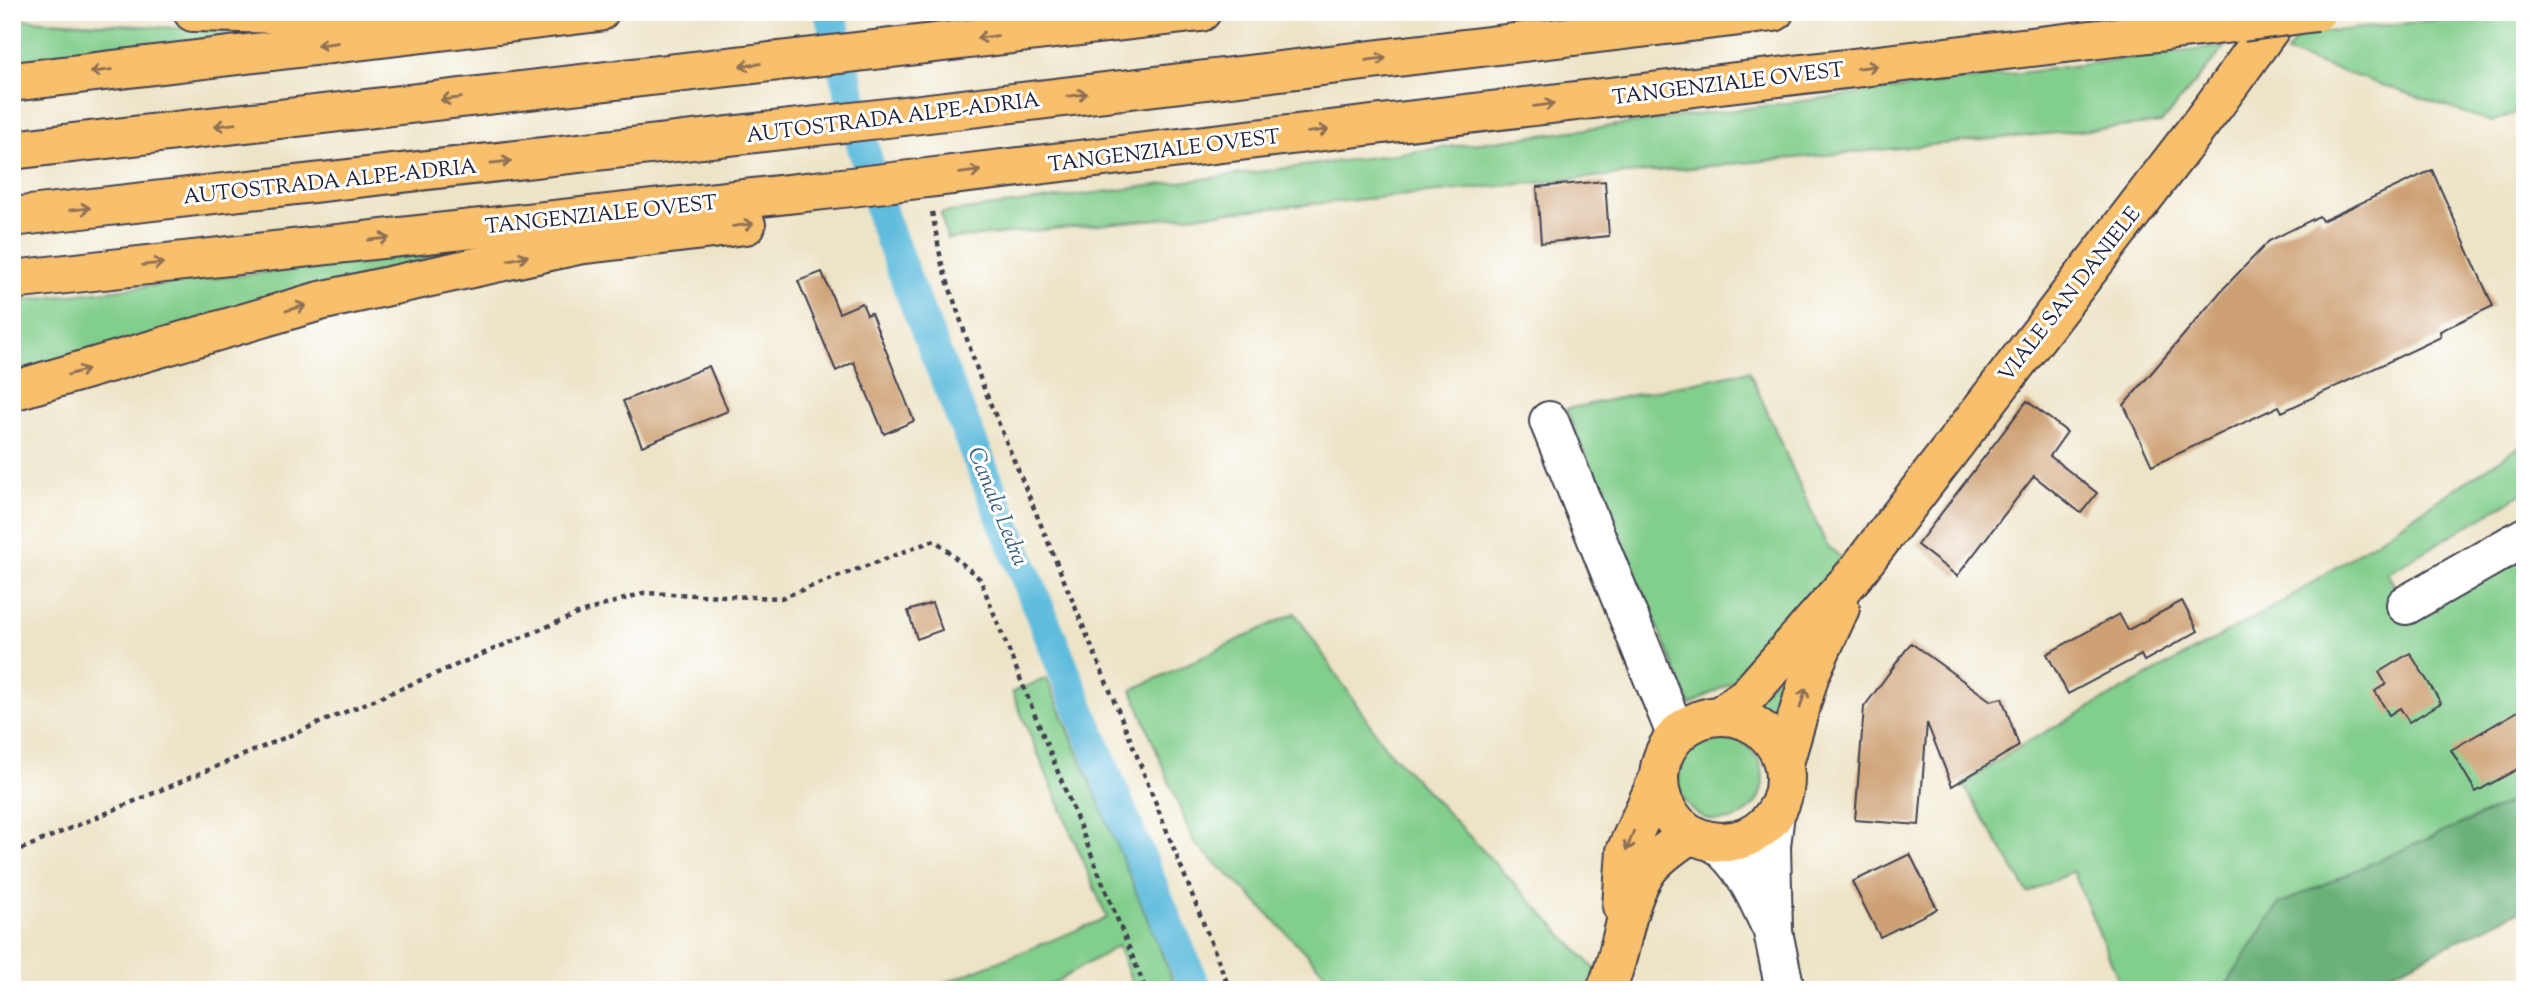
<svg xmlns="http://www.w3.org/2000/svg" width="2537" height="1002" font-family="'Sorts Mill Goudy',serif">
	<rect width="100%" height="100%" fill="#fff"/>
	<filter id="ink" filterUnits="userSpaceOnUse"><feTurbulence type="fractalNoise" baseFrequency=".0143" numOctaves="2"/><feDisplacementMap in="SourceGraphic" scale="14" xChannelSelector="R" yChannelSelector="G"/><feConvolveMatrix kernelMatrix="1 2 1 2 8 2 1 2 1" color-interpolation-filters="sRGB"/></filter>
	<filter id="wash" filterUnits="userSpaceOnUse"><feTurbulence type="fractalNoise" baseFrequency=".00686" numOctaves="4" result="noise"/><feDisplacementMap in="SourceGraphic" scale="28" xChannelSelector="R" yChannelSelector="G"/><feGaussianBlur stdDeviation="1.57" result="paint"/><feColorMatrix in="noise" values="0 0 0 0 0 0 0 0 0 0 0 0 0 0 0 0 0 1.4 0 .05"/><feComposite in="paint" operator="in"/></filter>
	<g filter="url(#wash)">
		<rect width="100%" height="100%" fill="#ede4c7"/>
		<g fill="#82ce8c" stroke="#527864" stroke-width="2">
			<polygon points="2509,12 2525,12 2525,109 2492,122 2287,53 2299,35"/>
			<polygon points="12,19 247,32 293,32 12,70"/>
			<polygon points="2226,46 2161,123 947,239 941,213"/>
			<polygon points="458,250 12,374 12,302"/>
			<polygon points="1749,371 1826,544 1847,563 1743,676 1690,705 1566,409"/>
			<polygon points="2525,443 2525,492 2387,573 2406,605 2525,549 2525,796 2279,904 2223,990 2123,990 2073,871 2028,893 1963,784 2027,742 2281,603"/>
			<polygon points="1295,613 1386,748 1596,970 1586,990 1341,990 1245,890 1194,843 1132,690"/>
			<polygon points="1810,643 1781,732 1766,717 1748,707"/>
			<polygon points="1047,678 1177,990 1135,990 1118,946 1042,990 927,990 1107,918 1012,692"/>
			<circle cx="1721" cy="779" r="42"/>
		</g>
		<polygon fill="#69b178" stroke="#466a5a" stroke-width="2" points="2525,796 2525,908 2356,990 2223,990 2279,904"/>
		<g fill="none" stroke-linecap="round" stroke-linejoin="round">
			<polyline stroke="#5fbcdd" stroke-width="32" points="830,12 862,143 884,221 912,295 1128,829 1196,990"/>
		</g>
		<g id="blocks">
			<g fill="#cea174">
				<polygon points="2432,170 2493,306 2440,331 2441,337 2282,412 2279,406 2152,466 2124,405 2222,290 2269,241 2319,216 2322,221"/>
				<polygon points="1605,181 1609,236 1541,243 1537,187"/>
				<polygon points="822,272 839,313 862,303 867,315 871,313 914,421 884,434 854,362 836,371 798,281"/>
				<polygon points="709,366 728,411 642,446 623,401"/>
				<polygon points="2027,401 2067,432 2050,456 2097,493 2081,513 2034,476 1957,576 1917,545"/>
				<polygon points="2182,601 2198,631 2144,661 2141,655 2068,694 2047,654 2119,614 2128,630"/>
				<polygon points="932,603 942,630 917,639 908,611"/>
				<polygon points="1911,643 1991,701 2002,698 2019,746 1952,786 1927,723 1919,825 1855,820 1864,707"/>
				<polygon points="2410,653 2441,703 2409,722 2400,708 2389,715 2375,691 2386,684 2379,672"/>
				<polygon points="2525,707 2525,765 2476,792 2451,750"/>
				<polygon points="1910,854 1937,909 1880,937 1852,882"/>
			</g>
		</g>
	</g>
	<g filter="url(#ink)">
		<use href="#blocks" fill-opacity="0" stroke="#403f50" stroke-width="2"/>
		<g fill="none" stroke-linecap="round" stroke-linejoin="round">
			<defs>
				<g id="minor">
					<polyline points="1549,421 1676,734"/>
					<polyline points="2406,605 2525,537"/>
					<polyline points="1775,813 1771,846 1773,932 1785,990"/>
					<path d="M1714,842C1741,862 1755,892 1769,923"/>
				</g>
				<g id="major">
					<polyline points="1721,715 1748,695 1855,574 2214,106 2282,12"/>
					<circle cx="1722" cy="779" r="63"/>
					<polyline points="1784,763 1810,674 1840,608"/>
					<polyline points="1622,906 1626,851 1658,779"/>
					<path d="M1606,990C1624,951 1623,903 1649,868C1660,854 1676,844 1690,834"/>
				</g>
				<g id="highway">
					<polyline points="193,12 395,16"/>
					<polyline points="12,82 599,12"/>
					<polyline points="12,150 1201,12"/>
					<polyline points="12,217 887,118 1774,12"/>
					<polyline points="12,280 851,187 2242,22"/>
					<polyline points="12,391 320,301 578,245 746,225"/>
				</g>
			</defs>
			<use href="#minor" stroke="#403f50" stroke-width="42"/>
			<use href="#major" stroke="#403f50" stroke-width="42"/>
			<use href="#highway" stroke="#403f50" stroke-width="42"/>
			<g stroke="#403f50" stroke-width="4.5" stroke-dasharray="5 5" stroke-linecap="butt">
				<polyline points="932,212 942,265 981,381 1133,746 1230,990"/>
				<polyline points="12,853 577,614 643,593 781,598 935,540 980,579 1146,990"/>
			</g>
			<use href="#minor" stroke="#fff" stroke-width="38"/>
			<use href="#major" stroke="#f8bf6c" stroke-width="38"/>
			<use href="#highway" stroke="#f8bf6c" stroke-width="38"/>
			<defs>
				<polyline id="highway-bridge" points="2242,22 2316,12"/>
			</defs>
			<use href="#highway-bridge" stroke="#403f50" stroke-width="42" stroke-linecap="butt"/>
			<use href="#highway-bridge" stroke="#f8bf6c" stroke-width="38"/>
		</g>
		<defs><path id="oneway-shaft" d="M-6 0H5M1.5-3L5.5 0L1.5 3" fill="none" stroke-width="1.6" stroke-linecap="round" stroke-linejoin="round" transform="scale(1.75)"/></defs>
		<g stroke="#8d7054">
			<use href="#oneway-shaft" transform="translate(987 37) rotate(173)"/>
			<use href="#oneway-shaft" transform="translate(327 44) rotate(173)"/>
			<use href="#oneway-shaft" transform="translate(1376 59) rotate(-7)"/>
			<use href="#oneway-shaft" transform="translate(750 65) rotate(173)"/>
			<use href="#oneway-shaft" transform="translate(1867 67) rotate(-7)"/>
			<use href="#oneway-shaft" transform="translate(101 71) rotate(173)"/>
			<use href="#oneway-shaft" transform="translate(1077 95) rotate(-7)"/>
			<use href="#oneway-shaft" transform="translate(451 99) rotate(173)"/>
			<use href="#oneway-shaft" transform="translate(1544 105) rotate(-7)"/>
			<use href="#oneway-shaft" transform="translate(225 125) rotate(173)"/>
			<use href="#oneway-shaft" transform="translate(1318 131) rotate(-7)"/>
			<use href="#oneway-shaft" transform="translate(501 162) rotate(-6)"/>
			<use href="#oneway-shaft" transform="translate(970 172) rotate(-7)"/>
			<use href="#oneway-shaft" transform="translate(80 209) rotate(-6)"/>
			<use href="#oneway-shaft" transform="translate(743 225) rotate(-7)"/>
			<use href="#oneway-shaft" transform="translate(379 239) rotate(-6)"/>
			<use href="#oneway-shaft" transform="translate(518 258) rotate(-12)"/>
			<use href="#oneway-shaft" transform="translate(153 264) rotate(-6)"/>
			<use href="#oneway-shaft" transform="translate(296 308) rotate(-16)"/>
			<use href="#oneway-shaft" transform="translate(78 372) rotate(-16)"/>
			<use href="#oneway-shaft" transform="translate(1803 698) rotate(-73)"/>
			<use href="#oneway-shaft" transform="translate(1630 841) rotate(110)"/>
		</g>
	</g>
	<g text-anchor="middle" stroke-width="6" stroke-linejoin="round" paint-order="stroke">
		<g font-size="21" fill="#22223b" stroke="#fff">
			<text transform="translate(1728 83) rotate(-7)" y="7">TANGENZIALE OVEST</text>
			<text transform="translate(893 117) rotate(-7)" y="7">AUTOSTRADA ALPE-ADRIA</text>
			<text transform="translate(1164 150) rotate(-7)" y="7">TANGENZIALE OVEST</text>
			<text transform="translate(330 181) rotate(-6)" y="7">AUTOSTRADA ALPE-ADRIA</text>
			<text transform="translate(601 214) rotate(-6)" y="7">TANGENZIALE OVEST</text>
			<text transform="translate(2069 294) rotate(-52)" y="7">VIALE SAN DANIELE</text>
		</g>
		<g font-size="23" font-style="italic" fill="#3a607c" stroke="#fff">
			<text transform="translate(999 506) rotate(68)" y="8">Canale Ledra</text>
		</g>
	</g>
	<rect width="2537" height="1002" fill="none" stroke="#fff" stroke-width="42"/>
</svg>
